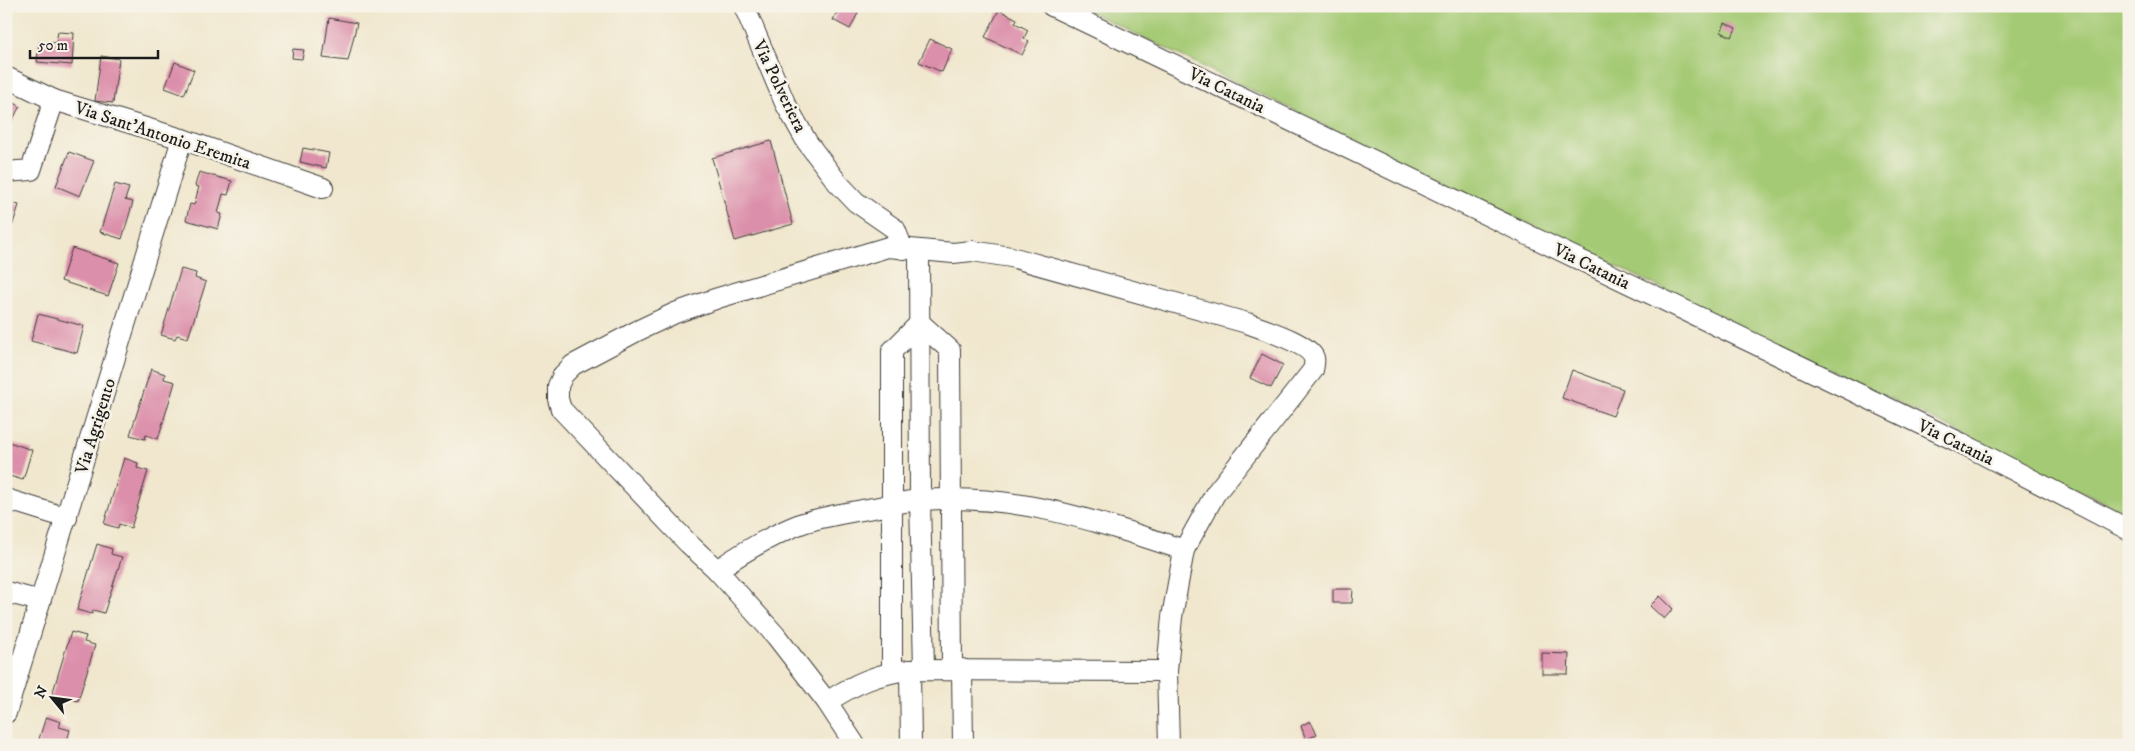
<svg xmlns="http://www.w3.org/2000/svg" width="2135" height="751" font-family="'IM FELL DW Pica',serif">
	<rect width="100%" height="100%" fill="#f7f3e8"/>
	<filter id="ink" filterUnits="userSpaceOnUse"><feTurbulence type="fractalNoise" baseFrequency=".02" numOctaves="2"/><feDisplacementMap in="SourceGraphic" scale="10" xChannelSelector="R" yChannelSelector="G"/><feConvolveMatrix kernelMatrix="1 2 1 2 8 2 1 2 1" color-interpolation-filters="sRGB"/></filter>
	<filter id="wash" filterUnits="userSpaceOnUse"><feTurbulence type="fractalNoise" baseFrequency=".0096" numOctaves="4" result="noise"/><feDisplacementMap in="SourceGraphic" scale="20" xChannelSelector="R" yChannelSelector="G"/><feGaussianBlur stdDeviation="1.12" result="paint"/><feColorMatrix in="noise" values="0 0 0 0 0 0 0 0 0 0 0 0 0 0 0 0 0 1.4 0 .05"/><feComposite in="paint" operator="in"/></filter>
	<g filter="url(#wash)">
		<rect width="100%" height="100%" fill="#f0e7ce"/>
		<polygon fill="#a5ca74" stroke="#607348" points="1078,6 2129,6 2129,514"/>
		<g id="blocks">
			<g fill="#dc8faa">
				<polygon points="840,6 846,6 858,13 850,29 833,20"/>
				<polygon points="999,10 1017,19 1015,23 1028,30 1024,38 1029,41 1022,55 985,37"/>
				<polygon points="329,18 357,23 348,61 323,58"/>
				<polygon points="1725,23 1736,28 1732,37 1721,32"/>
				<polygon points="58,32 74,33 72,65 37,62 39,42 56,43"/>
				<polygon points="930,39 952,49 942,72 919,62"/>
				<polygon points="293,49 304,50 302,59 292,58"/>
				<polygon points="101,56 119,59 113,103 95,101"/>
				<polygon points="175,62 194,70 184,95 165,88"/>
				<polygon points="6,99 20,106 6,132"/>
				<polygon points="771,141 793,224 735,241 712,158"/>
				<polygon points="303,148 329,153 326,168 300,162"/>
				<polygon points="69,152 94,161 80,196 56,186"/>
				<polygon points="199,172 232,181 228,195 223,194 218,213 222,214 218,229 186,220 190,204 194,205 199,187 195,186"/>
				<polygon points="115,184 129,188 125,200 133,202 122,239 100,232"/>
				<polygon points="9,202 19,205 7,242 6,205"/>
				<polygon points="72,248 119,263 108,296 61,281"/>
				<polygon points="181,269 196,273 195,278 206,282 188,338 177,335 175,339 161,335"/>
				<polygon points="38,314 84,326 77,353 31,341"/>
				<polygon points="1262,354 1283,365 1271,388 1250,378"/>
				<polygon points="151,369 165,374 164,379 175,382 158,439 146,435 145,439 130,435"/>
				<polygon points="1572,370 1623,389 1613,416 1562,398"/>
				<polygon points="6,441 32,450 23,480 6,475"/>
				<polygon points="124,458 138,463 137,468 148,471 131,528 119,524 118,528 104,524"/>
				<polygon points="97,544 112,549 111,554 122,557 104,613 93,610 92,614 77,610"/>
				<polygon points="1333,589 1353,589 1352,603 1333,603"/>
				<polygon points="1660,596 1673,609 1664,619 1650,606"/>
				<polygon points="71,632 86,636 84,642 95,645 78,701 66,698 65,702 51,698"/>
				<polygon points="1542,653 1569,654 1568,674 1542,674"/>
				<polygon points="46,717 61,722 59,727 70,730 66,745 37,745"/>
				<polygon points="1310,721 1317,734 1306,740 1301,726"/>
			</g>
		</g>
	</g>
	<g filter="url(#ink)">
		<use href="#blocks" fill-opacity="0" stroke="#3c3a37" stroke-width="1"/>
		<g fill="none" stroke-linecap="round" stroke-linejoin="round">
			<defs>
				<g id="minor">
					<polyline points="744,6 785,103 807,142 837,182 856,202 895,229 903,249"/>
					<polyline points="1052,6 1967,446 2129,530"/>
					<polyline points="6,77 54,100 182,139 323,188"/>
					<polyline points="6,172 31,170 54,100"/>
					<polyline points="919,250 920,500 924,668"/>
					<polyline points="6,499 67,518"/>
					<path d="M717,570C743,552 770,536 800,524C820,517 841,514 862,510C882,507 902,501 922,500C1016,493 1096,521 1184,550"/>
					<polyline points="6,592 40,601"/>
					<polyline points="962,669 963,745"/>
					<polyline points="910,670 911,745"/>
					<polyline points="892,671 892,351 920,323 950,350 952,669"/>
					<path d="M827,702C854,684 878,673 910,670L1167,671"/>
					<polyline points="6,713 182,139"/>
					<path d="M855,745L827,702L776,636L717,570L688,543L561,409L558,399V386L563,375L573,365L637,331L675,313L718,298L888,247L953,253L972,251L1011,257L1247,323C1262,329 1309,343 1314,358C1315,362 1314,366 1313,370L1215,494L1184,550L1172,617L1167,671L1169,745"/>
				</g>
			</defs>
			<use href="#minor" stroke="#3c3a37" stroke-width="22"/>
			<use href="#minor" stroke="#fff" stroke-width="20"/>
		</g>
	</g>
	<g text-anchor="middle" stroke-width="5" stroke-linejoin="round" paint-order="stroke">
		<g font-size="18" fill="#1c1c1c" stroke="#f7f3e8">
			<text transform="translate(780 86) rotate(64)" y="6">Via Polveriera</text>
			<text transform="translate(1227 90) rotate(26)" y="6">Via Catania</text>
			<text transform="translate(163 135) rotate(18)" y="6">Via Sant'Antonio Eremita</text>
			<text transform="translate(1592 266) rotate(26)" y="6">Via Catania</text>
			<text transform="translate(95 426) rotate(-73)" y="6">Via Agrigento</text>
			<text transform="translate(1956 442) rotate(26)" y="6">Via Catania</text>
		</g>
	</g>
	<rect width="2135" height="751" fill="none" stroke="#f7f3e8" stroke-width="25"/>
	<g transform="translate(52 698) rotate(299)" stroke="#f7f3e8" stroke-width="4" paint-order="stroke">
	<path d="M0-4L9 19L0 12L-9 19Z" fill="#1c1c1c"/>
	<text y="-8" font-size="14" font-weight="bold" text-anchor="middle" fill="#1c1c1c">N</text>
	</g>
	<path d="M30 50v8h128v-8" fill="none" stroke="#1c1c1c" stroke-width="2.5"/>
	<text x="38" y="50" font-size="15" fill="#1c1c1c" stroke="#f7f3e8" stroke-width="4" paint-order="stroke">50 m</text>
</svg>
